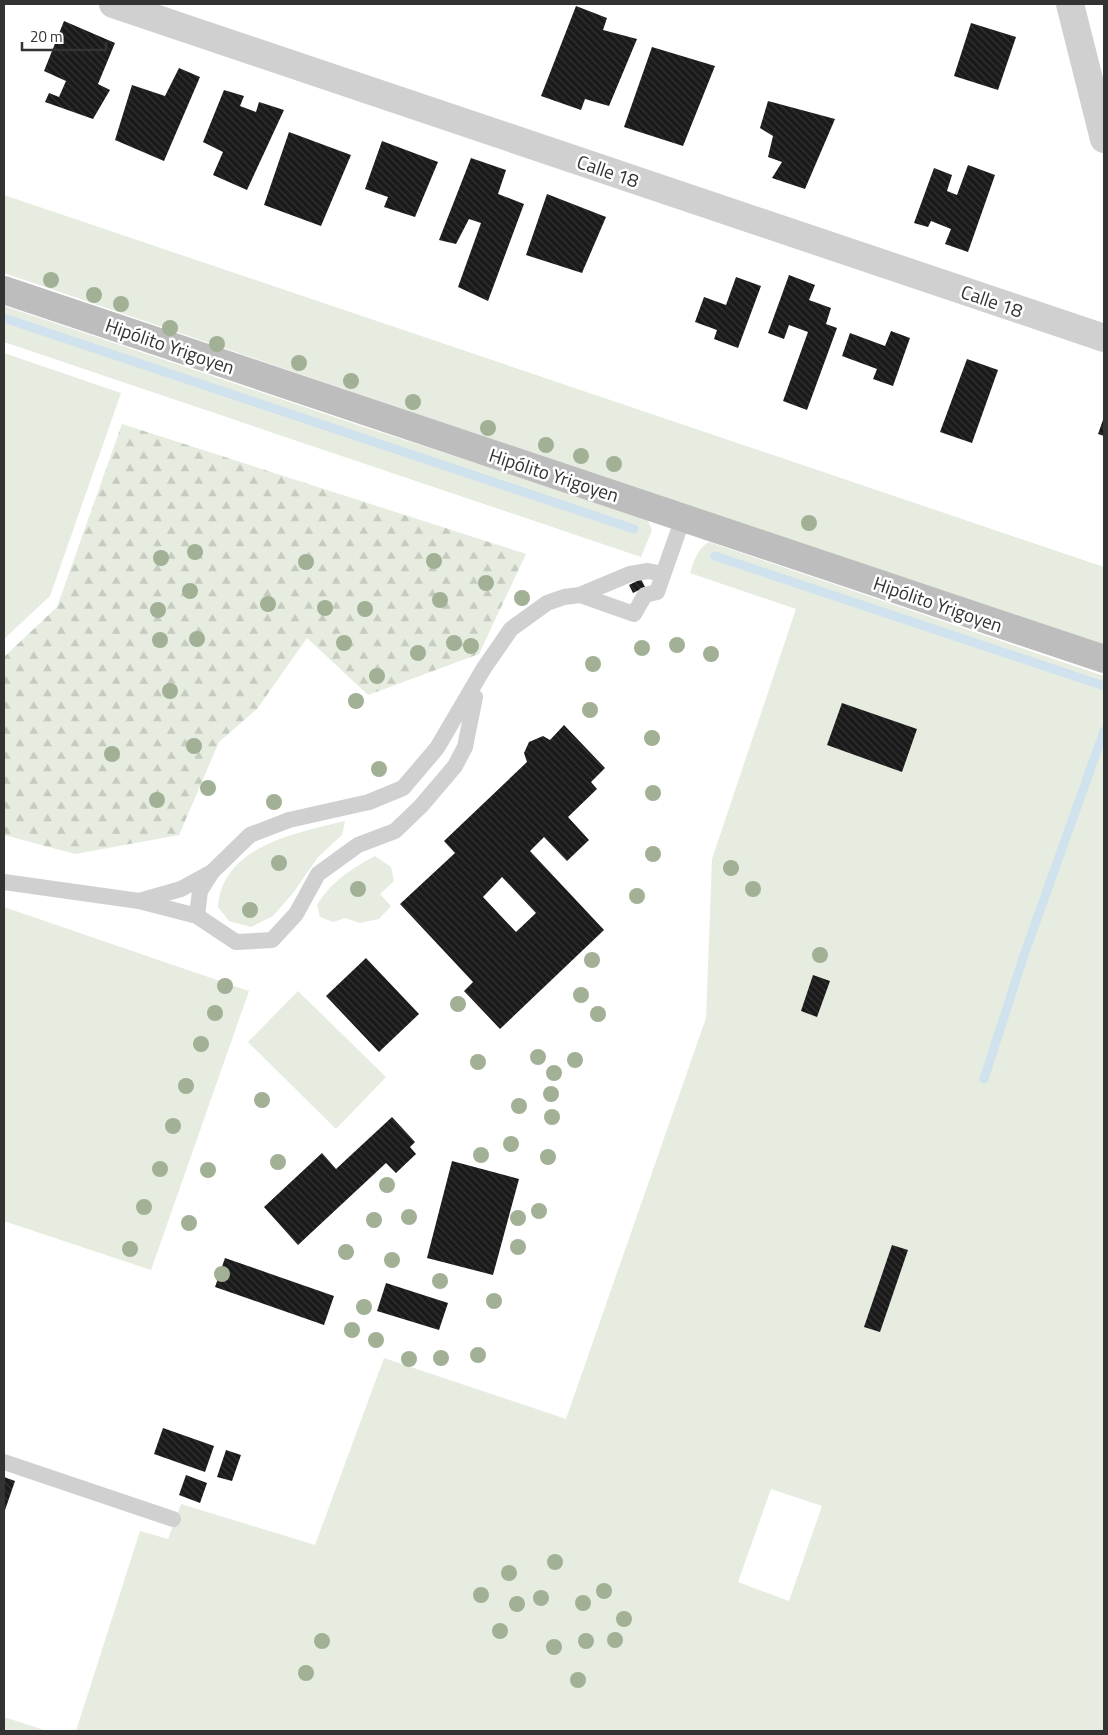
<svg xmlns="http://www.w3.org/2000/svg" width="1108" height="1735" font-family="'Titillium Web',sans-serif">
	<defs>
		<pattern id="forest-firs" width="22" height="20" patternUnits="userSpaceOnUse" patternTransform="scale(1.25)"><rect width="22" height="20" fill="#e6ecdf"/><path d="M5 1l3.5 6h-7zM16 11l3.5 6h-7z" fill="#c6cbc0"/></pattern>
		<pattern id="building-back-hatch" width="6" height="6" patternUnits="userSpaceOnUse" patternTransform="scale(1.25)"><rect width="6" height="6" fill="#1a1a1a"/><path d="M-1 5l2 2M0 0l6 6M5-1l2 2" fill="none" stroke="#333"/></pattern>
	</defs>
	<rect width="100%" height="100%" fill="#fff"/>
	<g fill="#e6ecdf" fill-rule="evenodd">
		<polygon points="4,195 1104,567 1104,648 4,273"/>
		<polygon points="4,306 367,428 640,516 648,521 652,530 641,557 4,342"/>
		<polygon points="4,353 121,393 50,596 4,639"/>
		<path d="M709,542L1104,676V1731H76L140,1531L168,1539L181,1504L315,1545L384,1358L566,1419L706,1018L712,859L796,609L690,573C694,561 697,549 709,542ZM771,1489L822,1506L789,1601L738,1582Z"/>
		<path d="M345,821L342,835L318,857L293,893L273,916L251,927L229,921L218,907C222,846 296,833 345,821Z"/>
		<path d="M375,856L391,867L394,881L380,894L391,906L379,919L360,923L345,918L333,922L320,917L317,905C332,881 351,869 375,856Z"/>
		<polygon points="4,907 249,991 151,1270 4,1221"/>
		<polygon points="298,991 386,1077 336,1129 248,1042"/>
		<polygon points="4,1717 47,1731 4,1731"/>
	</g>
	<polygon fill="url(#forest-firs)" points="122,424 526,554 479,654 368,695 307,638 257,709 219,742 179,835 75,854 4,835 4,657 57,607"/>
	<g fill="none" stroke-linecap="round" stroke-linejoin="round">
		<g stroke="#cfe2ee" stroke-width="9">
			<polyline points="4,318 634,529"/>
			<polyline points="715,556 1104,686"/>
			<polyline points="984,1079 1024,955 1104,731"/>
		</g>
	</g>
	<g fill="url(#building-back-hatch)" fill-rule="evenodd">
		<polygon points="576,6 607,18 603,30 637,39 609,106 585,99 581,110 541,96"/>
		<polygon points="64,21 115,43 98,84 110,90 93,119 45,102 49,93 59,97 66,81 44,71"/>
		<polygon points="971,23 1016,37 998,90 954,76"/>
		<polygon points="652,47 715,66 683,146 624,127"/>
		<polygon points="179,68 200,77 164,161 115,140 132,85 165,96"/>
		<polygon points="224,90 244,96 240,106 256,112 259,102 284,110 247,190 213,175 223,152 203,142"/>
		<polygon points="768,101 835,119 805,189 772,178 782,162 768,157 773,136 760,128"/>
		<polygon points="289,132 351,155 321,226 264,205"/>
		<polygon points="382,141 438,162 415,217 384,207 388,197 365,189"/>
		<polygon points="471,158 506,170 498,194 524,204 488,301 458,287 481,223 469,219 456,244 439,240"/>
		<polygon points="968,165 995,175 968,252 945,244 951,229 931,221 928,227 914,223 934,168 952,175 947,191 957,195"/>
		<polygon points="547,194 606,217 582,273 526,255"/>
		<polygon points="789,275 815,285 809,300 831,308 826,324 837,328 807,410 783,401 808,332 789,325 784,339 768,333"/>
		<polygon points="736,277 761,286 738,348 714,339 717,330 695,322 704,297 726,305"/>
		<polygon points="891,331 910,338 893,386 873,379 877,369 842,356 850,333 885,346"/>
		<polygon points="967,359 998,370 972,443 940,432"/>
		<polygon points="1104,417 1104,436 1098,434"/>
		<polygon points="641,579 645,587 633,593 629,585"/>
		<polygon points="842,703 917,729 902,772 827,745"/>
		<path d="M564,725L605,768L591,782L597,789L568,817L589,840L567,861L544,837L530,851L604,930L500,1029L464,991L473,982L400,904L455,853L444,841L527,762L524,753L529,742L543,736L550,740ZM502,877L536,913L516,932L483,897Z"/>
		<polygon points="366,958 419,1014 379,1052 326,996"/>
		<polygon points="813,975 830,981 817,1017 801,1011"/>
		<polygon points="392,1117 415,1142 410,1147 416,1154 396,1173 386,1163 298,1245 264,1207 322,1153 336,1169"/>
		<polygon points="452,1161 519,1179 493,1275 427,1258"/>
		<polygon points="892,1245 908,1250 880,1332 864,1327"/>
		<polygon points="225,1258 334,1296 324,1325 215,1287"/>
		<polygon points="386,1283 448,1303 439,1330 377,1311"/>
		<polygon points="163,1428 214,1446 205,1472 154,1454"/>
		<polygon points="226,1450 241,1455 232,1481 217,1477"/>
		<polygon points="186,1475 207,1483 200,1503 179,1495"/>
		<polygon points="4,1477 15,1481 4,1513"/>
	</g>
	<g fill="none" stroke-linecap="round" stroke-linejoin="round">
		<g stroke="#d0d0d0" stroke-width="16">
			<polyline points="580,595 634,614 645,595 657,592 683,518"/>
			<polyline points="4,882 139,901 197,916 236,942 272,940 296,914 318,874 358,845 395,831 421,806 455,766 465,747 475,697"/>
			<polyline points="139,901 181,889 212,872 250,835 289,820 369,802 403,788 437,748 484,668 511,629 547,603 564,597 580,595 630,574 648,571 663,574"/>
			<polyline points="197,916 200,891 212,872"/>
			<polyline points="4,1462 173,1519"/>
		</g>
		<g stroke="#d0d0d0" stroke-width="28">
			<polyline points="113,4 1104,338"/>
			<polyline points="1070,4 1104,139"/>
		</g>
		<polyline stroke="#bdbdbd" stroke-width="28" points="4,290 1104,659"/>
	</g>
	<g fill="#a2b095">
		<circle cx="51" cy="280" r="8"/>
		<circle cx="94" cy="295" r="8"/>
		<circle cx="121" cy="304" r="8"/>
		<circle cx="170" cy="328" r="8"/>
		<circle cx="217" cy="344" r="8"/>
		<circle cx="299" cy="363" r="8"/>
		<circle cx="351" cy="381" r="8"/>
		<circle cx="413" cy="402" r="8"/>
		<circle cx="488" cy="428" r="8"/>
		<circle cx="546" cy="445" r="8"/>
		<circle cx="581" cy="456" r="8"/>
		<circle cx="614" cy="464" r="8"/>
		<circle cx="809" cy="523" r="8"/>
		<circle cx="195" cy="552" r="8"/>
		<circle cx="161" cy="558" r="8"/>
		<circle cx="434" cy="561" r="8"/>
		<circle cx="306" cy="562" r="8"/>
		<circle cx="486" cy="583" r="8"/>
		<circle cx="190" cy="591" r="8"/>
		<circle cx="522" cy="598" r="8"/>
		<circle cx="440" cy="600" r="8"/>
		<circle cx="268" cy="604" r="8"/>
		<circle cx="325" cy="608" r="8"/>
		<circle cx="365" cy="609" r="8"/>
		<circle cx="158" cy="610" r="8"/>
		<circle cx="197" cy="639" r="8"/>
		<circle cx="160" cy="640" r="8"/>
		<circle cx="344" cy="643" r="8"/>
		<circle cx="454" cy="643" r="8"/>
		<circle cx="677" cy="645" r="8"/>
		<circle cx="471" cy="646" r="8"/>
		<circle cx="642" cy="648" r="8"/>
		<circle cx="418" cy="653" r="8"/>
		<circle cx="711" cy="654" r="8"/>
		<circle cx="593" cy="664" r="8"/>
		<circle cx="377" cy="676" r="8"/>
		<circle cx="170" cy="691" r="8"/>
		<circle cx="356" cy="701" r="8"/>
		<circle cx="590" cy="710" r="8"/>
		<circle cx="652" cy="738" r="8"/>
		<circle cx="194" cy="746" r="8"/>
		<circle cx="112" cy="754" r="8"/>
		<circle cx="379" cy="769" r="8"/>
		<circle cx="208" cy="788" r="8"/>
		<circle cx="653" cy="793" r="8"/>
		<circle cx="157" cy="800" r="8"/>
		<circle cx="274" cy="802" r="8"/>
		<circle cx="653" cy="854" r="8"/>
		<circle cx="279" cy="863" r="8"/>
		<circle cx="731" cy="868" r="8"/>
		<circle cx="358" cy="889" r="8"/>
		<circle cx="753" cy="889" r="8"/>
		<circle cx="637" cy="896" r="8"/>
		<circle cx="250" cy="910" r="8"/>
		<circle cx="820" cy="955" r="8"/>
		<circle cx="592" cy="960" r="8"/>
		<circle cx="225" cy="986" r="8"/>
		<circle cx="581" cy="995" r="8"/>
		<circle cx="458" cy="1004" r="8"/>
		<circle cx="215" cy="1013" r="8"/>
		<circle cx="598" cy="1014" r="8"/>
		<circle cx="201" cy="1044" r="8"/>
		<circle cx="538" cy="1057" r="8"/>
		<circle cx="575" cy="1060" r="8"/>
		<circle cx="478" cy="1062" r="8"/>
		<circle cx="554" cy="1073" r="8"/>
		<circle cx="186" cy="1086" r="8"/>
		<circle cx="551" cy="1094" r="8"/>
		<circle cx="262" cy="1100" r="8"/>
		<circle cx="519" cy="1106" r="8"/>
		<circle cx="552" cy="1117" r="8"/>
		<circle cx="173" cy="1126" r="8"/>
		<circle cx="511" cy="1144" r="8"/>
		<circle cx="481" cy="1155" r="8"/>
		<circle cx="548" cy="1157" r="8"/>
		<circle cx="278" cy="1162" r="8"/>
		<circle cx="160" cy="1169" r="8"/>
		<circle cx="208" cy="1170" r="8"/>
		<circle cx="387" cy="1185" r="8"/>
		<circle cx="144" cy="1207" r="8"/>
		<circle cx="539" cy="1211" r="8"/>
		<circle cx="409" cy="1217" r="8"/>
		<circle cx="518" cy="1218" r="8"/>
		<circle cx="374" cy="1220" r="8"/>
		<circle cx="189" cy="1223" r="8"/>
		<circle cx="518" cy="1247" r="8"/>
		<circle cx="130" cy="1249" r="8"/>
		<circle cx="346" cy="1252" r="8"/>
		<circle cx="392" cy="1260" r="8"/>
		<circle cx="222" cy="1274" r="8"/>
		<circle cx="440" cy="1281" r="8"/>
		<circle cx="494" cy="1301" r="8"/>
		<circle cx="364" cy="1307" r="8"/>
		<circle cx="352" cy="1330" r="8"/>
		<circle cx="376" cy="1340" r="8"/>
		<circle cx="478" cy="1355" r="8"/>
		<circle cx="441" cy="1358" r="8"/>
		<circle cx="409" cy="1359" r="8"/>
		<circle cx="555" cy="1562" r="8"/>
		<circle cx="509" cy="1573" r="8"/>
		<circle cx="604" cy="1591" r="8"/>
		<circle cx="481" cy="1595" r="8"/>
		<circle cx="541" cy="1598" r="8"/>
		<circle cx="583" cy="1603" r="8"/>
		<circle cx="517" cy="1604" r="8"/>
		<circle cx="624" cy="1619" r="8"/>
		<circle cx="500" cy="1631" r="8"/>
		<circle cx="615" cy="1640" r="8"/>
		<circle cx="322" cy="1641" r="8"/>
		<circle cx="586" cy="1641" r="8"/>
		<circle cx="554" cy="1647" r="8"/>
		<circle cx="306" cy="1673" r="8"/>
		<circle cx="578" cy="1680" r="8"/>
	</g>
	<g text-anchor="middle" stroke-width="5" stroke-linejoin="round" paint-order="stroke">
		<g font-size="19" fill="#333" stroke="#fff">
			<text transform="translate(608 171) rotate(19)" y="7">Calle 18</text>
			<text transform="translate(992 301) rotate(19)" y="7">Calle 18</text>
			<text transform="translate(170 346) rotate(19)" y="7">Hipólito Yrigoyen</text>
			<text transform="translate(554 475) rotate(18)" y="7">Hipólito Yrigoyen</text>
			<text transform="translate(938 604) rotate(19)" y="7">Hipólito Yrigoyen</text>
		</g>
	</g>
	<rect width="1108" height="1735" fill="none" stroke="#333333" stroke-width="10"/>
	<path d="M22 42v8h84v-8" fill="none" stroke="#333333" stroke-width="2.5"/>
	<text x="30" y="42" font-size="15" fill="#333333" stroke="#ffffff" stroke-width="4" paint-order="stroke">20 m</text>
</svg>
